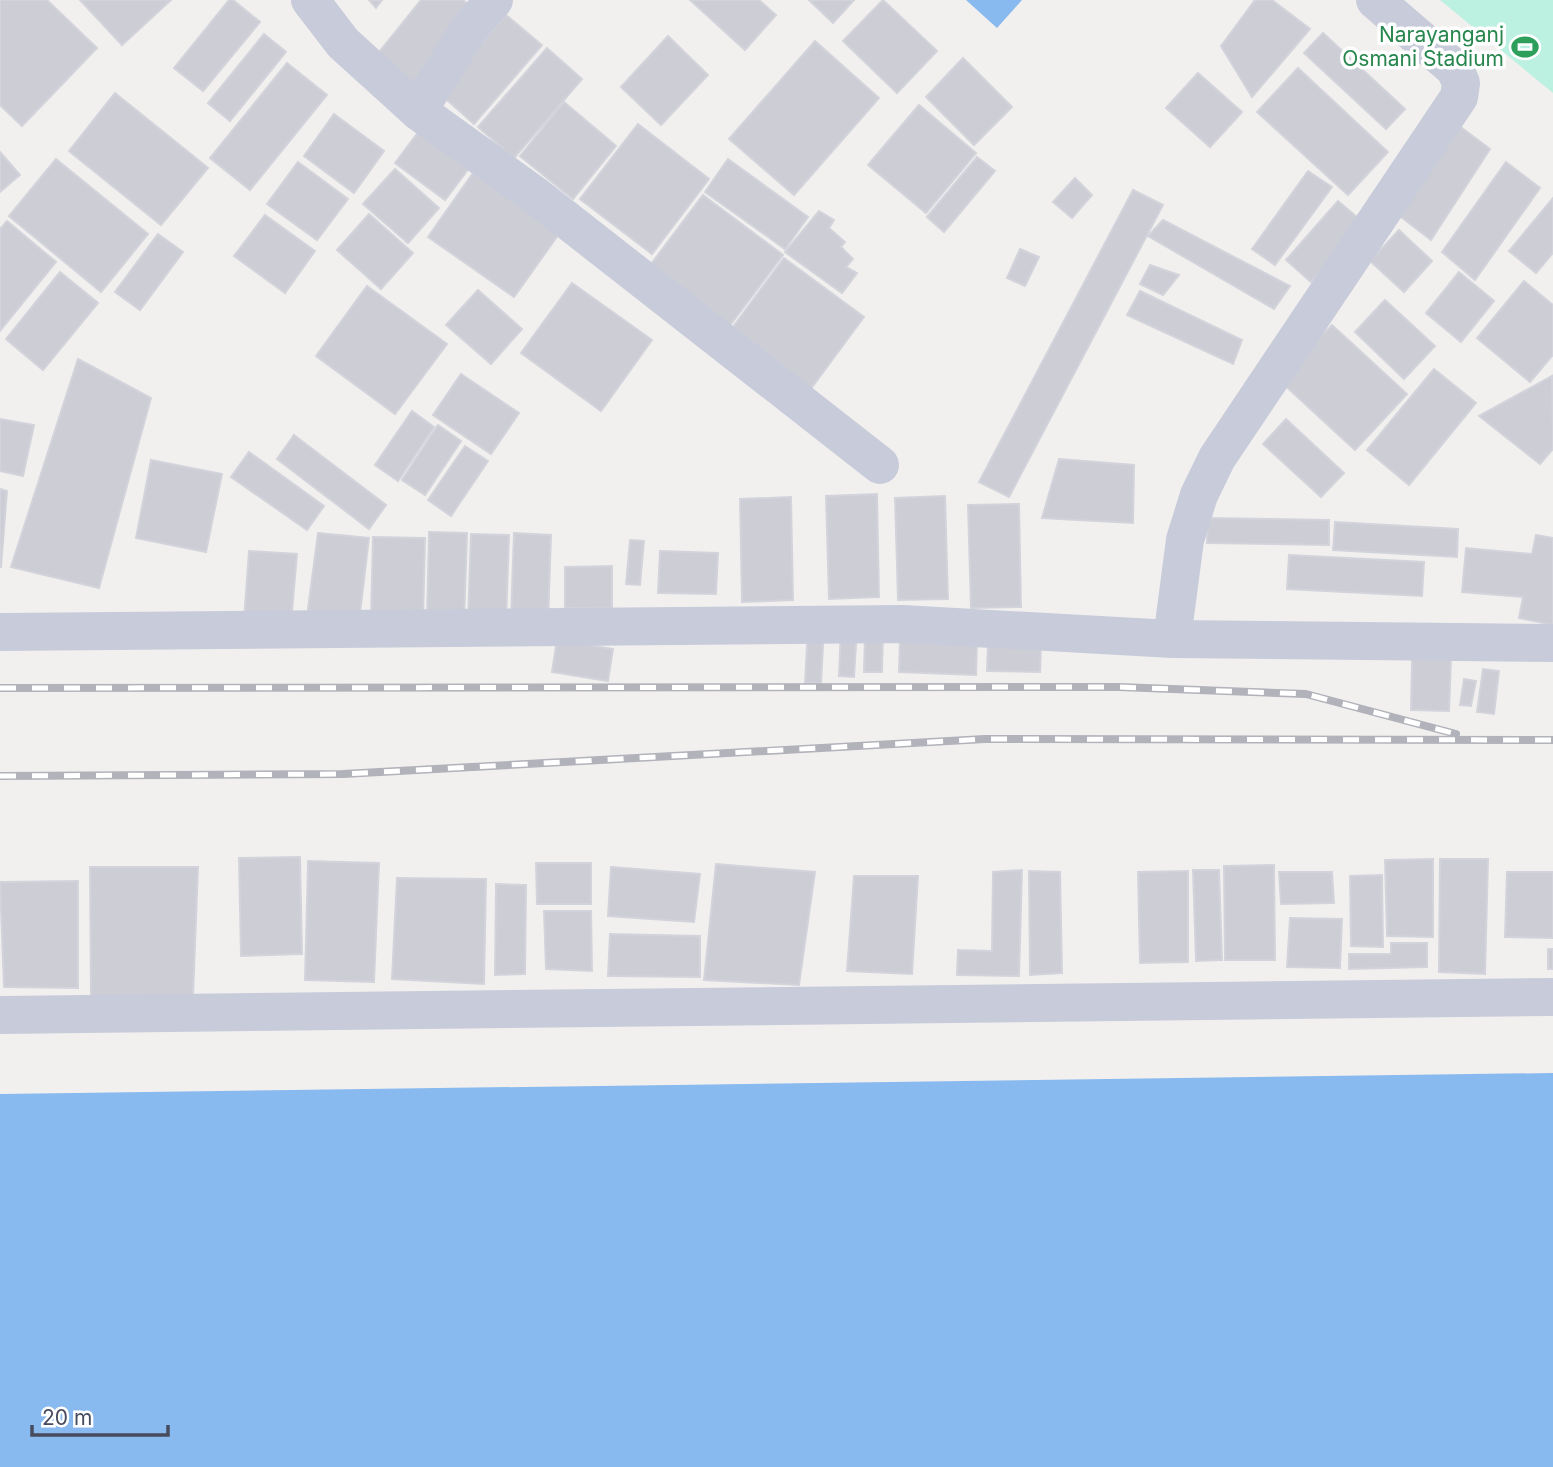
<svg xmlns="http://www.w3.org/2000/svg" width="1553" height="1467" font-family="Inter,sans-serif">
	<rect width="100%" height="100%" fill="#f2f0ef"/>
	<polygon fill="#bcf1e1" points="1440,0 1553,0 1553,93"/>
	<g fill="#88b9ef">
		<polygon points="966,0 1022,0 997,28"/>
		<polygon points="1553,1073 1553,1467 0,1467 0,1094"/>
	</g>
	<g fill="#cccdd5" stroke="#d3d3db" stroke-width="2">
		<polygon points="0,0 47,0 97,48 22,126 0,105"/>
		<polygon points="80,0 171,0 122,45"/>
		<polygon points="229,0 233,0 260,22 203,91 174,68"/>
		<polygon points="369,0 382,0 376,8"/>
		<polygon points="421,0 463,0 473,9 408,91 371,62"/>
		<polygon points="690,0 759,0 776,15 745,50"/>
		<polygon points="809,0 854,0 833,23"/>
		<polygon points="883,0 937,51 897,93 843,41"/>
		<polygon points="1255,0 1272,0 1310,29 1252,97 1221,46"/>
		<polygon points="506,15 542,45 474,124 438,92"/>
		<polygon points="1323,33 1405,109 1386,129 1304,53"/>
		<polygon points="264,34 286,52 230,121 208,103"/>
		<polygon points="668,36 708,75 661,125 621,87"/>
		<polygon points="815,41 879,98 794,195 729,139"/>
		<polygon points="547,48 582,79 514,158 478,127"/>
		<polygon points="963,58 1012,107 974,145 926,97"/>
		<polygon points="287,63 327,95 250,190 210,158"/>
		<polygon points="1298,68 1388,152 1348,195 1257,112"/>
		<polygon points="1198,73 1242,112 1210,147 1166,108"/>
		<polygon points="115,93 208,168 161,225 69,151"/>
		<polygon points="564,102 616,146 573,199 520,156"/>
		<polygon points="919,105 976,153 926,213 868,165"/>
		<polygon points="334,114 384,151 354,193 304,156"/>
		<polygon points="426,122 476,159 445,200 395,163"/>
		<polygon points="1454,122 1490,149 1431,240 1392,210"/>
		<polygon points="638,124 709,179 652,254 580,199"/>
		<polygon points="0,152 20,175 0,192"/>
		<polygon points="977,157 995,171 944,232 927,217"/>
		<polygon points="56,159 148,234 101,292 9,216"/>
		<polygon points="728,159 808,217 785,249 705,192"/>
		<polygon points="298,162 348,199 317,240 267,204"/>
		<polygon points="1506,162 1540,188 1475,280 1442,252"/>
		<polygon points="478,166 564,227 514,297 428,237"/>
		<polygon points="395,169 439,208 408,243 363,204"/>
		<polygon points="1308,171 1332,187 1275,265 1252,249"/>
		<polygon points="1075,178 1092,195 1072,218 1053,202"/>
		<polygon points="1133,190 1163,205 1009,497 979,482"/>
		<polygon points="703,195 783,255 725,332 645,272"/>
		<polygon points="1553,198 1553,253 1536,273 1509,251"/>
		<polygon points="1338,201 1363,222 1311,282 1286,260"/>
		<polygon points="819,211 834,220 829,228 845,242 841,247 853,259 846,267 857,273 842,293 785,252"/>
		<polygon points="369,214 413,253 381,289 337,250"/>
		<polygon points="265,215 315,251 285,293 234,256"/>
		<polygon points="1163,220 1290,286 1274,309 1148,236"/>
		<polygon points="7,221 56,262 0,331 0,229"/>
		<polygon points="1399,230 1432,261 1404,292 1370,261"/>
		<polygon points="158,234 183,252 140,310 115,292"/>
		<polygon points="1020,249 1039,257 1025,286 1007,278"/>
		<polygon points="784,258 864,317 807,394 727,335"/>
		<polygon points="1150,265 1179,275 1163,295 1140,284"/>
		<polygon points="60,272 98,303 43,370 6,339"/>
		<polygon points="1459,272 1494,301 1461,342 1426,313"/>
		<polygon points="1524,281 1553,305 1553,355 1530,382 1477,338"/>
		<polygon points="572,283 652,340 601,411 521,353"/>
		<polygon points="367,286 447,344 395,414 316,356"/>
		<polygon points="478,290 522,329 491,364 446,325"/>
		<polygon points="1140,291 1242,340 1233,364 1127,315"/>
		<polygon points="1385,300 1435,346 1404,379 1355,332"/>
		<polygon points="1332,325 1407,394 1355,450 1280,381"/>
		<polygon points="78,359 151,398 99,588 11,567"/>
		<polygon points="1434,369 1476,403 1409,485 1367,450"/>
		<polygon points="461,374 519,413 491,454 433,415"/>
		<polygon points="1552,376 1553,449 1540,464 1479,416"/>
		<polygon points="412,411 434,427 398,481 375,465"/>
		<polygon points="0,419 34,425 23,476 0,471"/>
		<polygon points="1286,419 1344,473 1321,497 1263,444"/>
		<polygon points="438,425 461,441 425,495 402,480"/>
		<polygon points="294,435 386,505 369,529 277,459"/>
		<polygon points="465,446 488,461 451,516 428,500"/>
		<polygon points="249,452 324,506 307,530 231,477"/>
		<polygon points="1059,459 1134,465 1133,523 1042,518"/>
		<polygon points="151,460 222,474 206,552 136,538"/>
		<polygon points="0,489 7,491 1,567 0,567"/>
		<polygon points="877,494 879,597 829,599 826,496"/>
		<polygon points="945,496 948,599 898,600 895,498"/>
		<polygon points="791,497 793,600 742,602 740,499"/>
		<polygon points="1019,504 1021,607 971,608 968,505"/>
		<polygon points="1208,518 1329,520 1329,545 1207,543"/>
		<polygon points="1335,522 1458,529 1457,557 1333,550"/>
		<polygon points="429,532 467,533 464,621 427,619"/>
		<polygon points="318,533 369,538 359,622 307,616"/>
		<polygon points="514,533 551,535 548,622 511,620"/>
		<polygon points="471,534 509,535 506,622 468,621"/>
		<polygon points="1536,535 1553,538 1553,625 1519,618 1523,597 1462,592 1466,548 1532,554"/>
		<polygon points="373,537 425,538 423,621 371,620"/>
		<polygon points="630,540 644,541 640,585 626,584"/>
		<polygon points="249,551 297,554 291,623 244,620"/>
		<polygon points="660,551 718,553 716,594 658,593"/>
		<polygon points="1289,555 1424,562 1422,596 1287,589"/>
		<polygon points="612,566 612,608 565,608 565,567"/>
		<polygon points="808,627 824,628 821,683 805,683"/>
		<polygon points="841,629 857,629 854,677 839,676"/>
		<polygon points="865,635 883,636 882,672 864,672"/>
		<polygon points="900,639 977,642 976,675 899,672"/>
		<polygon points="557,640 613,649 608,681 552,672"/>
		<polygon points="988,643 1041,645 1040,672 987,671"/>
		<polygon points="1412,658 1451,659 1449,711 1411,710"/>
		<polygon points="1483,669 1499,671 1494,714 1477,712"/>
		<polygon points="1464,679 1476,681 1471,706 1460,705"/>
		<polygon points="300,857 302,954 241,956 239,858"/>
		<polygon points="1433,859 1433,937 1387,936 1385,860"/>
		<polygon points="1440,859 1488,859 1485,974 1439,972"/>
		<polygon points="308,861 379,863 374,982 305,980"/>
		<polygon points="536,863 591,863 591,904 537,904"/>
		<polygon points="716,864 815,872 799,985 704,980"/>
		<polygon points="1274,865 1275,960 1225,960 1224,866"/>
		<polygon points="90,867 198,867 193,996 91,996"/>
		<polygon points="611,867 700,874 694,922 608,916"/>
		<polygon points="1022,870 1019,976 957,975 958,950 992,951 993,872"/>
		<polygon points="1193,870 1219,870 1222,960 1196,961"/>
		<polygon points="1029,871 1060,872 1062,973 1030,975"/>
		<polygon points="1188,871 1188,962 1140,963 1138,872"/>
		<polygon points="1279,872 1332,872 1334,903 1281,904"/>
		<polygon points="1507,872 1553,872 1553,938 1505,937"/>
		<polygon points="1382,875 1383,947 1351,946 1350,876"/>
		<polygon points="854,876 918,876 912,974 847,971"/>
		<polygon points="397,878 486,879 484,984 392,979"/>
		<polygon points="78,881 78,988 4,987 0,882"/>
		<polygon points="496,884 526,885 525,974 495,975"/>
		<polygon points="544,911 591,911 592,971 546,969"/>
		<polygon points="1290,918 1342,919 1340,968 1287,967"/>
		<polygon points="610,934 700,936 700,977 608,976"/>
		<polygon points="1391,943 1427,943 1427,967 1349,969 1349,954 1391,954"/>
		<rect x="1548" y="949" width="5" height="20"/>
	</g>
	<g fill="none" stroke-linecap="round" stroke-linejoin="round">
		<g stroke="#c8ccda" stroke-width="38">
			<polyline points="310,0 343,43 418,111 536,196 880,465"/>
			<polyline points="418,111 469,29 494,0"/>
			<polyline points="0,632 903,624 1172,639 1553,643"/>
			<polyline points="1172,639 1185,540 1199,495 1217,458 1459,97 1461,83 1455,69 1375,0"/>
			<polyline points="0,1015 1553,997"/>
		</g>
		<defs>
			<g id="rail">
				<polyline points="0,688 1119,687 1306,694 1456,734"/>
				<polyline points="0,776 343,774 985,739 1553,740"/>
			</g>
		</defs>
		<use href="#rail" stroke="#b1b2ba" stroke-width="8"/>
		<use href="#rail" stroke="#fff" stroke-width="5" stroke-dasharray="16" stroke-linecap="butt"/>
	</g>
	<defs>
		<symbol id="stadium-bare" viewBox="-9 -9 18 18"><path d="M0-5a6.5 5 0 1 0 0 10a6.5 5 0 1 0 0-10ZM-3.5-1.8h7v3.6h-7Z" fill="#2e9e5b" stroke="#fff" stroke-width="2.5" paint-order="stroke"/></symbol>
	</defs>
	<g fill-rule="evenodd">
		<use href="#stadium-bare" x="1506" y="28" width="38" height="38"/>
	</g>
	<g text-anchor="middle" stroke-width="7" stroke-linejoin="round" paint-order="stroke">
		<g font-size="21" fill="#27864d" stroke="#fff" text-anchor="end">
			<text x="1504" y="42">Narayanganj<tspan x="1504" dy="24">Osmani Stadium</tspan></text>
		</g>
	</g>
	<path d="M32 1425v10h136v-10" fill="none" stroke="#474b5d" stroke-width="3.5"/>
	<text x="42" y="1425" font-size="21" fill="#474b5d" stroke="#ffffff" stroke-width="5" paint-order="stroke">20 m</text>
</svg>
